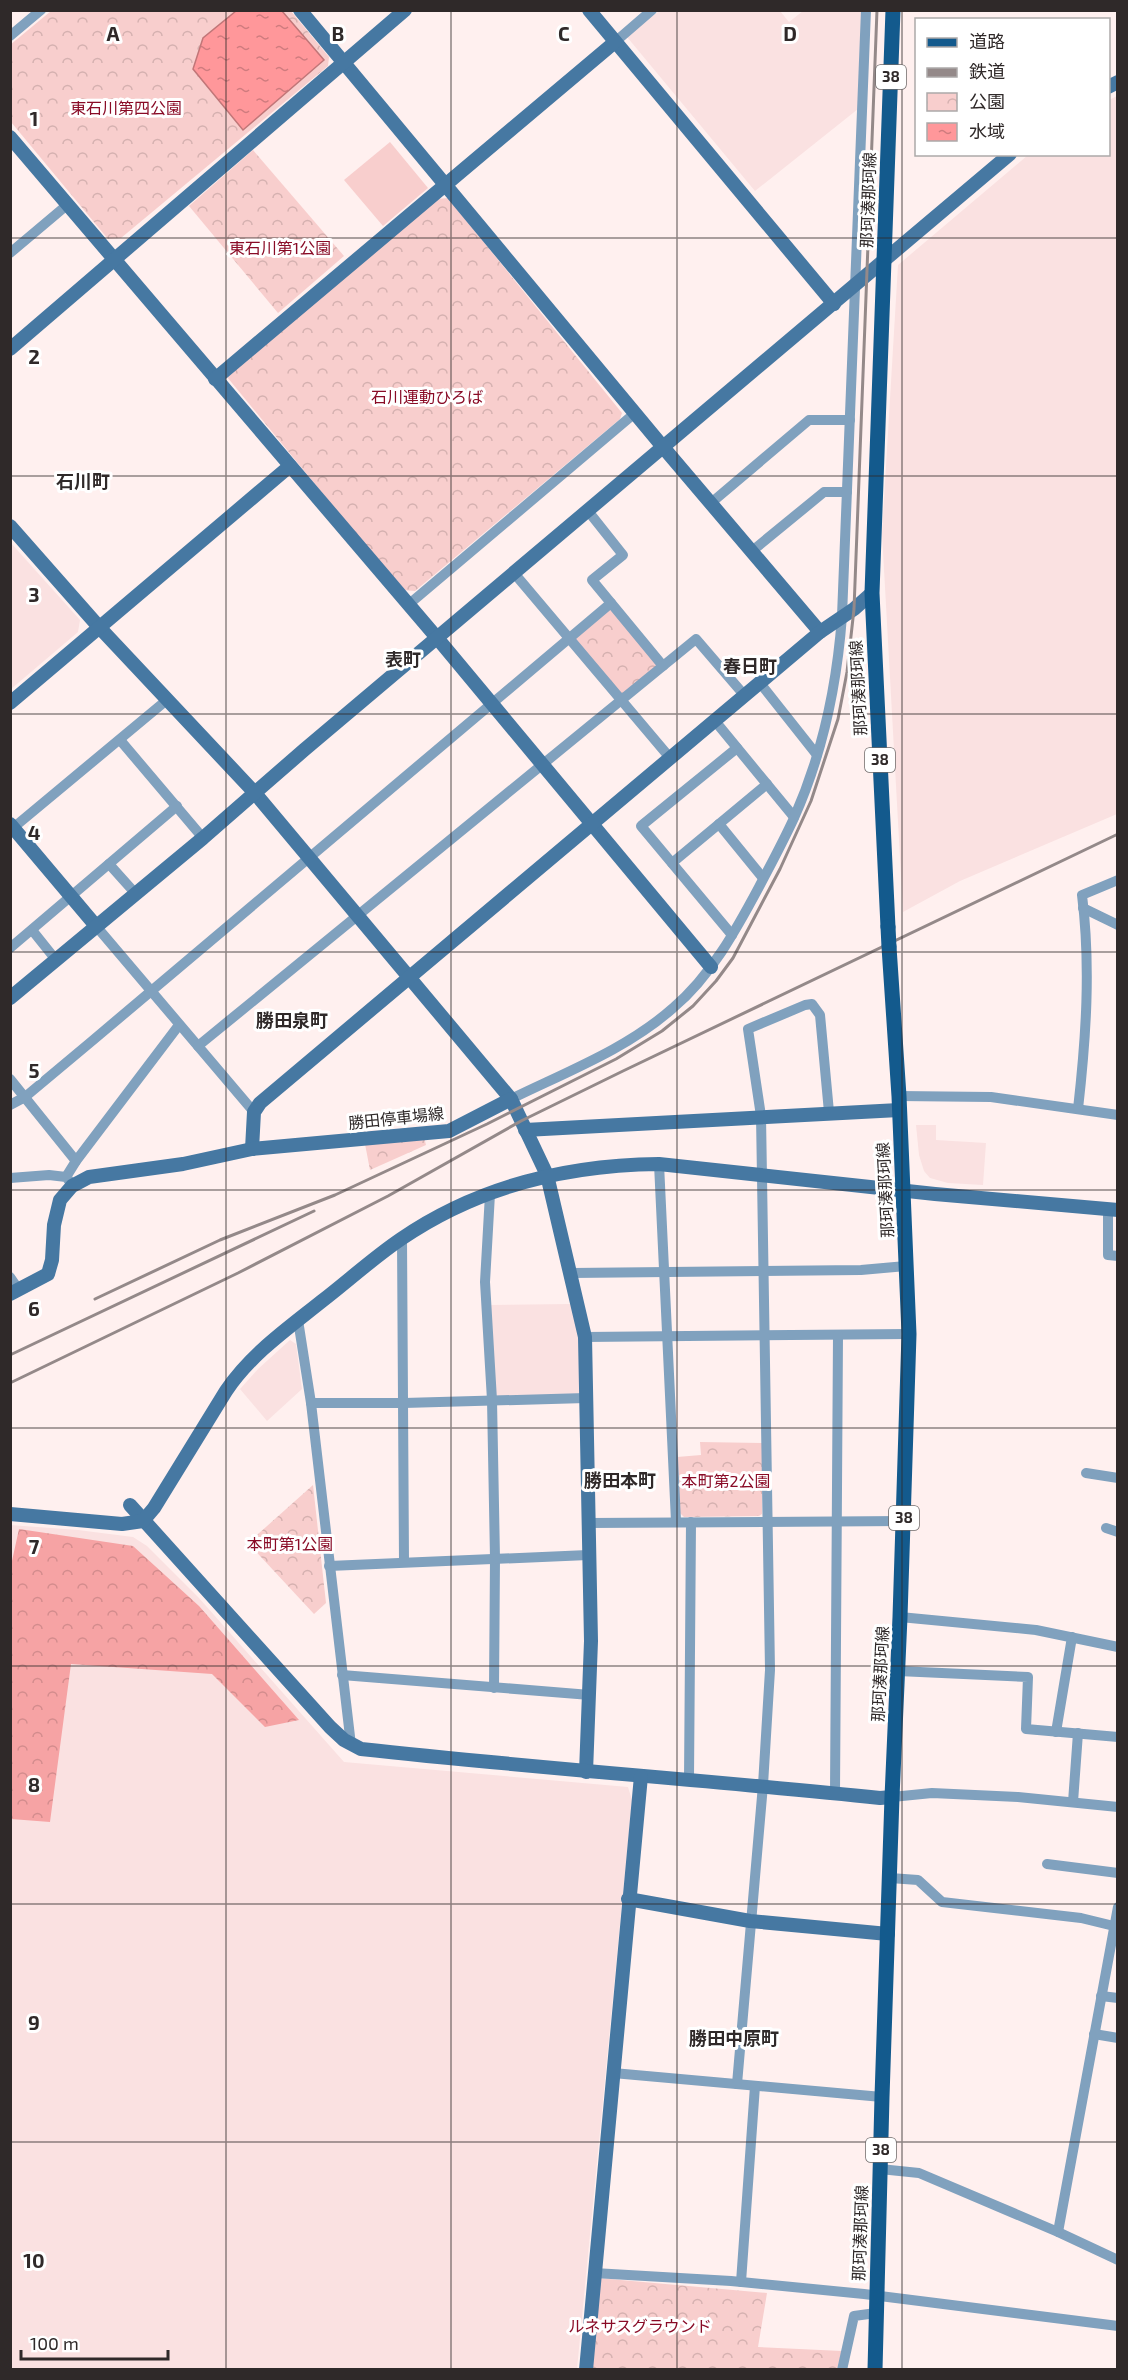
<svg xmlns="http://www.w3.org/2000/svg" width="1128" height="2380" font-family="'Exo 2','Noto Sans JP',sans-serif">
	<defs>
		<pattern id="forest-crowns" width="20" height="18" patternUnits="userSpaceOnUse" patternTransform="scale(1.5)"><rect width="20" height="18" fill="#f6a3a4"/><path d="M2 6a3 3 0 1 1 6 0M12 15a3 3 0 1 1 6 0" fill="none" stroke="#d38c8d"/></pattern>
		<pattern id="park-crowns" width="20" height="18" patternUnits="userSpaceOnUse" patternTransform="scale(1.5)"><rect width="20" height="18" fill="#f8cecd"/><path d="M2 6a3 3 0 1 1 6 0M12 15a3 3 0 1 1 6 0" fill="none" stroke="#d5b1b0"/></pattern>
		<pattern id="water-ripples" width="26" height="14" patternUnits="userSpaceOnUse" patternTransform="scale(1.5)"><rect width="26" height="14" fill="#ff979a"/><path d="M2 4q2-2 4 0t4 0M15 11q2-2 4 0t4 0" fill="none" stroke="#cf7b7e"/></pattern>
	</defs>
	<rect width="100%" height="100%" fill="#fff0ef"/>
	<g fill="#fae1e1">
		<polygon points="659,11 780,11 789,22 803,11 861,11 858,109 755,191 627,37"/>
		<polygon points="1117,96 1117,814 960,881 903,912 882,533 898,265 1028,155 1108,154 1109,100"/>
		<polygon points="10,542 80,620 78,632 11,689"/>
		<polygon points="916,1125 936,1125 936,1140 986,1143 983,1185 948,1183 930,1178 924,1171 919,1155"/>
		<polygon points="571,1304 580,1337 581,1391 578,1395 500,1397 495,1394 489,1305"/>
		<polygon points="290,1340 296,1344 302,1389 267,1421 240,1389 258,1369"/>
		<polygon points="10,1525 78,1530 133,1537 147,1546 199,1598 344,1762 628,1787 632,1800 577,2369 11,2369"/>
	</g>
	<polygon fill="#f8cecd" points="390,142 428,188 383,226 344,180"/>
	<polygon fill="url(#forest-crowns)" points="19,1529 133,1546 199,1606 299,1720 265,1727 212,1674 71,1664 50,1822 11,1819 10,1570"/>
	<g fill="url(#park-crowns)">
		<polygon points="290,10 329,57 328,66 121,238 108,239 11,122 10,45 51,11"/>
		<polygon points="253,150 344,256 278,313 189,206"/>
		<polygon points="448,198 622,413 620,419 415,591 402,590 227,377 437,199"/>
		<polygon points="611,603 663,666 621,701 569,640"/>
		<polygon points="424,1137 426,1145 370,1170 365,1144"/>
		<polygon points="700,1442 762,1443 762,1514 759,1516 684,1517 678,1511 677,1457 701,1455"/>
		<polygon points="313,1485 326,1603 314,1614 248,1543"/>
		<polygon points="598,2278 767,2293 758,2347 842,2351 837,2369 591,2370"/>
	</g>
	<polygon fill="url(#water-ripples)" stroke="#c17678" stroke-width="1.5" points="236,11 282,11 324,60 243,130 193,69 203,38"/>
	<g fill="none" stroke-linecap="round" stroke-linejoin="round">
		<g stroke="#80a1be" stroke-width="10">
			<polyline points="10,36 41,10"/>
			<polyline points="615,42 652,10"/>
			<polyline points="10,253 67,205"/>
			<polyline points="711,503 809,420 850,420"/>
			<polyline points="588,511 623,555 592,580 663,666"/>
			<polyline points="752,551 824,492 847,492"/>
			<polyline points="514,573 671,759"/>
			<polyline points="408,605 635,413"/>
			<polyline points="760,683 817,755"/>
			<polyline points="715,721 794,817"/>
			<polyline points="120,740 203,838"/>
			<polyline points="719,824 763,878"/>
			<polyline points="13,828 168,699"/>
			<polyline points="672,863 767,784"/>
			<polyline points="109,864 135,893"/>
			<polyline points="1083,908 1118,925"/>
			<polyline points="96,926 254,1112"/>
			<polyline points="32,930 56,960"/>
			<polyline points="732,935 641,826 737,748"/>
			<polyline points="10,948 177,806"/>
			<polyline points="198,1046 696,639 745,696"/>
			<polyline points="10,1079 76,1161"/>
			<polyline points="899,1096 991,1097 1118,1115"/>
			<path d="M511,1099C566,1072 627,1049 673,1008C711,976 736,930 759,887C771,864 783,842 794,818C822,755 837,685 842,616L866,10"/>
			<polyline points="10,1105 25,1097 92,1041 611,603"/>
			<path d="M1078,1109C1086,1038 1091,967 1082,895L1118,880"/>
			<polyline points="659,1164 676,1521"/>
			<polyline points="66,1177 76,1161 179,1025"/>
			<polyline points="10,1178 49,1175 66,1177 71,1183"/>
			<polyline points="490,1194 485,1282 492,1400 495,1558 494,1688"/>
			<polyline points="1108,1209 1108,1255 1118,1256"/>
			<polyline points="402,1239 404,1562"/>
			<polyline points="571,1273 861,1270 906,1266"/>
			<polyline points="10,1277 19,1290"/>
			<polyline points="298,1320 311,1403 351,1745"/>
			<polyline points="585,1337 909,1334"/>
			<polyline points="311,1403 404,1403 586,1398"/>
			<polyline points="1086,1473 1118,1478"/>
			<polyline points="588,1523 904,1521"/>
			<polyline points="1106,1528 1118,1532"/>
			<polyline points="329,1566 588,1555"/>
			<polyline points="900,1617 1036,1630 1118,1647"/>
			<polyline points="898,1671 1028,1677 1026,1729 1118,1737"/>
			<polyline points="342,1675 590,1695"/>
			<polyline points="1056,1732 1072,1637"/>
			<polyline points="689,1779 691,1522"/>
			<polyline points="835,1793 838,1335"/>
			<polyline points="892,1797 932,1793 1018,1797 1118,1807"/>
			<polyline points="1073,1802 1078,1733"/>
			<polyline points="1047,1864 1118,1873"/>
			<polyline points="890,1878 918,1880 942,1902 1081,1918 1118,1927"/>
			<polyline points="1101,1996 1118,1998"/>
			<polyline points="1094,2034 1118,2038"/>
			<polyline points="613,2073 882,2097"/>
			<polyline points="737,2084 763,1785 770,1670 761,1116 748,1029 805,1005 812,1004 820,1015 829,1112"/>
			<polyline points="880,2169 919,2173 1058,2232 1118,2260"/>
			<polyline points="1058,2232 1118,1907"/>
			<polyline points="594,2273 731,2281 864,2294 1118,2326"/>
			<polyline points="741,2282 755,2086"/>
			<polyline points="842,2370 854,2316 876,2313"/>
		</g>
		<g stroke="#4678a2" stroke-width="14">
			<polyline points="300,10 663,447 820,632"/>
			<polyline points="589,10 834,304"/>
			<polyline points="1108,87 1118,82"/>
			<polyline points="10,137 438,639 711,967"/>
			<polyline points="10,349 405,10"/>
			<polyline points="215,379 615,42"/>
			<polyline points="10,526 99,627 254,792 511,1099 547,1175 585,1337 591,1641 586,1772"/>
			<polyline points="10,703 290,466"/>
			<polyline points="10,824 96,926"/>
			<polyline points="10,998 203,838 304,750 1010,154"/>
			<polyline points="525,1130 899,1110"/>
			<polyline points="252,1149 254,1112 260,1103 820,632 854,609 872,593"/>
			<polyline points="10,1294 48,1274 52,1260 54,1225 60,1200 72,1186 89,1177 183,1164 252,1149 449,1131 511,1099"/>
			<path d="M130,1505L330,1727L344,1740L361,1749C534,1768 707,1780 880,1798L892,1797"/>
			<path d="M10,1514L122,1524L143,1521L154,1508L226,1391C251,1354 287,1329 322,1301C348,1281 373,1258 401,1239C477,1187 567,1165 659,1164L935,1194L1118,1210"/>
			<polyline points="628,1899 750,1921 888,1934"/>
			<polyline points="586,2370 641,1776"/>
		</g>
		<g stroke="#135a8d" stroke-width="15">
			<polyline points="888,927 872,593 893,10"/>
			<polyline points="875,2370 882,2097 892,1797 900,1617 909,1334 899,1096 889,947"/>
		</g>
		<g stroke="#948989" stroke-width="3">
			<polyline points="95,1299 220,1240 335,1195 487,1124 616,1059 662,1031 693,1006 716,981 733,958 780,869 811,801 838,719 847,672 854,609 877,10"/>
			<polyline points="10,1355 314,1211"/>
			<polyline points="10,1383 238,1273 388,1196 521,1121 623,1071 1118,834"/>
		</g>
		<polyline stroke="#135a8d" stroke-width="15" points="888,927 889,947"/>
	</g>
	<path fill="none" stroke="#2f2929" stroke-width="1.5" stroke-opacity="0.55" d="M226,10V2370M451,10V2370M677,10V2370M902,10V2370M10,238H1118M10,476H1118M10,714H1118M10,952H1118M10,1190H1118M10,1428H1118M10,1666H1118M10,1904H1118M10,2142H1118"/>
	<g text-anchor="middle" stroke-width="6" stroke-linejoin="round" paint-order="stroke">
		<g fill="#fff" stroke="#6d6969" stroke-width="1.5">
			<rect x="876" y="65" width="30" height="24" rx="4.5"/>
			<rect x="865" y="748" width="30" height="24" rx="4.5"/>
			<rect x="889" y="1506" width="30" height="24" rx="4.5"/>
			<rect x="866" y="2138" width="30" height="24" rx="4.5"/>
		</g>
		<g font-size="15" font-weight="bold" fill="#2f2929">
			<text x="891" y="82">38</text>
			<text x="880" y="765">38</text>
			<text x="904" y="1523">38</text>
			<text x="881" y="2155">38</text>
		</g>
		<g font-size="16" fill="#890b26" stroke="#fff">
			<text x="126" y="114">東石川第四公園</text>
			<text x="280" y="254">東石川第1公園</text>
			<text x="427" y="403">石川運動ひろば</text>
			<text x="726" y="1487">本町第2公園</text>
			<text x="290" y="1550">本町第1公園</text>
			<text x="640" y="2332">ルネサスグラウンド</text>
		</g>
		<g font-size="16" fill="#2f2929" stroke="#fff">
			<text transform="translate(868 200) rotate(-88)" y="6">那珂湊那珂線</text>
			<text transform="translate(858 688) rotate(-93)" y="6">那珂湊那珂線</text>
			<text transform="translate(396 1118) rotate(-6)" y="6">勝田停車場線</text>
			<text transform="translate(885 1190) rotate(-93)" y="6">那珂湊那珂線</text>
			<text transform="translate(880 1674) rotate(-87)" y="6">那珂湊那珂線</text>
			<text transform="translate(860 2233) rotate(-88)" y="6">那珂湊那珂線</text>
		</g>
		<g font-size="18" font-weight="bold" fill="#2f2929" stroke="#fff">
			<text x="83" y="488">石川町</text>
			<text x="403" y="666">表町</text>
			<text x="750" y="673">春日町</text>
			<text x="292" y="1027">勝田泉町</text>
			<text x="620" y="1487">勝田本町</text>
			<text x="734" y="2045">勝田中原町</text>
		</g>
	</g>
	<g font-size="20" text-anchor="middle" font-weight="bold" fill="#2f2929" stroke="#fff" stroke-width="6" stroke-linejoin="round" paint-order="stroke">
		<text x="113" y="41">A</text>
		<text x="338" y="41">B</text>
		<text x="564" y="41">C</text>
		<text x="790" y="41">D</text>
		<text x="34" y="126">1</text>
		<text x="34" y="364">2</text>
		<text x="34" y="602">3</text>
		<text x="34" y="840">4</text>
		<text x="34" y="1078">5</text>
		<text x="34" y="1316">6</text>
		<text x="34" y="1554">7</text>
		<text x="34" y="1792">8</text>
		<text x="34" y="2030">9</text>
		<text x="34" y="2268">10</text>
	</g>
	<rect width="1128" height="2380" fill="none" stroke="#2f2929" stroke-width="24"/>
	<rect x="915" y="18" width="195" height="138" fill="#ffffff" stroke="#aca9a9" stroke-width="1.5"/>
	<rect x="927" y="38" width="30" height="9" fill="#135a8d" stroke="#aca9a9" stroke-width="1.5"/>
	<text x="969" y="48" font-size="18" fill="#2f2929">道路</text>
	<rect x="927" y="68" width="30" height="9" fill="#948989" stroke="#aca9a9" stroke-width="1.5"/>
	<text x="969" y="78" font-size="18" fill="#2f2929">鉄道</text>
	<rect x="927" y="93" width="30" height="18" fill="url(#park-crowns)" stroke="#aca9a9" stroke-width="1.5"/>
	<text x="969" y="108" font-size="18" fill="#2f2929">公園</text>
	<rect x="927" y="123" width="30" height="18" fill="url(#water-ripples)" stroke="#aca9a9" stroke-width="1.5"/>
	<text x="969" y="138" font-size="18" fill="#2f2929">水域</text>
	<path d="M21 2350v9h147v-9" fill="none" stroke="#2f2929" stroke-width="3"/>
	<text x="30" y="2350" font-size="18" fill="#2f2929" stroke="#ffffff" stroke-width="4.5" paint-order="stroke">100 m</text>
</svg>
